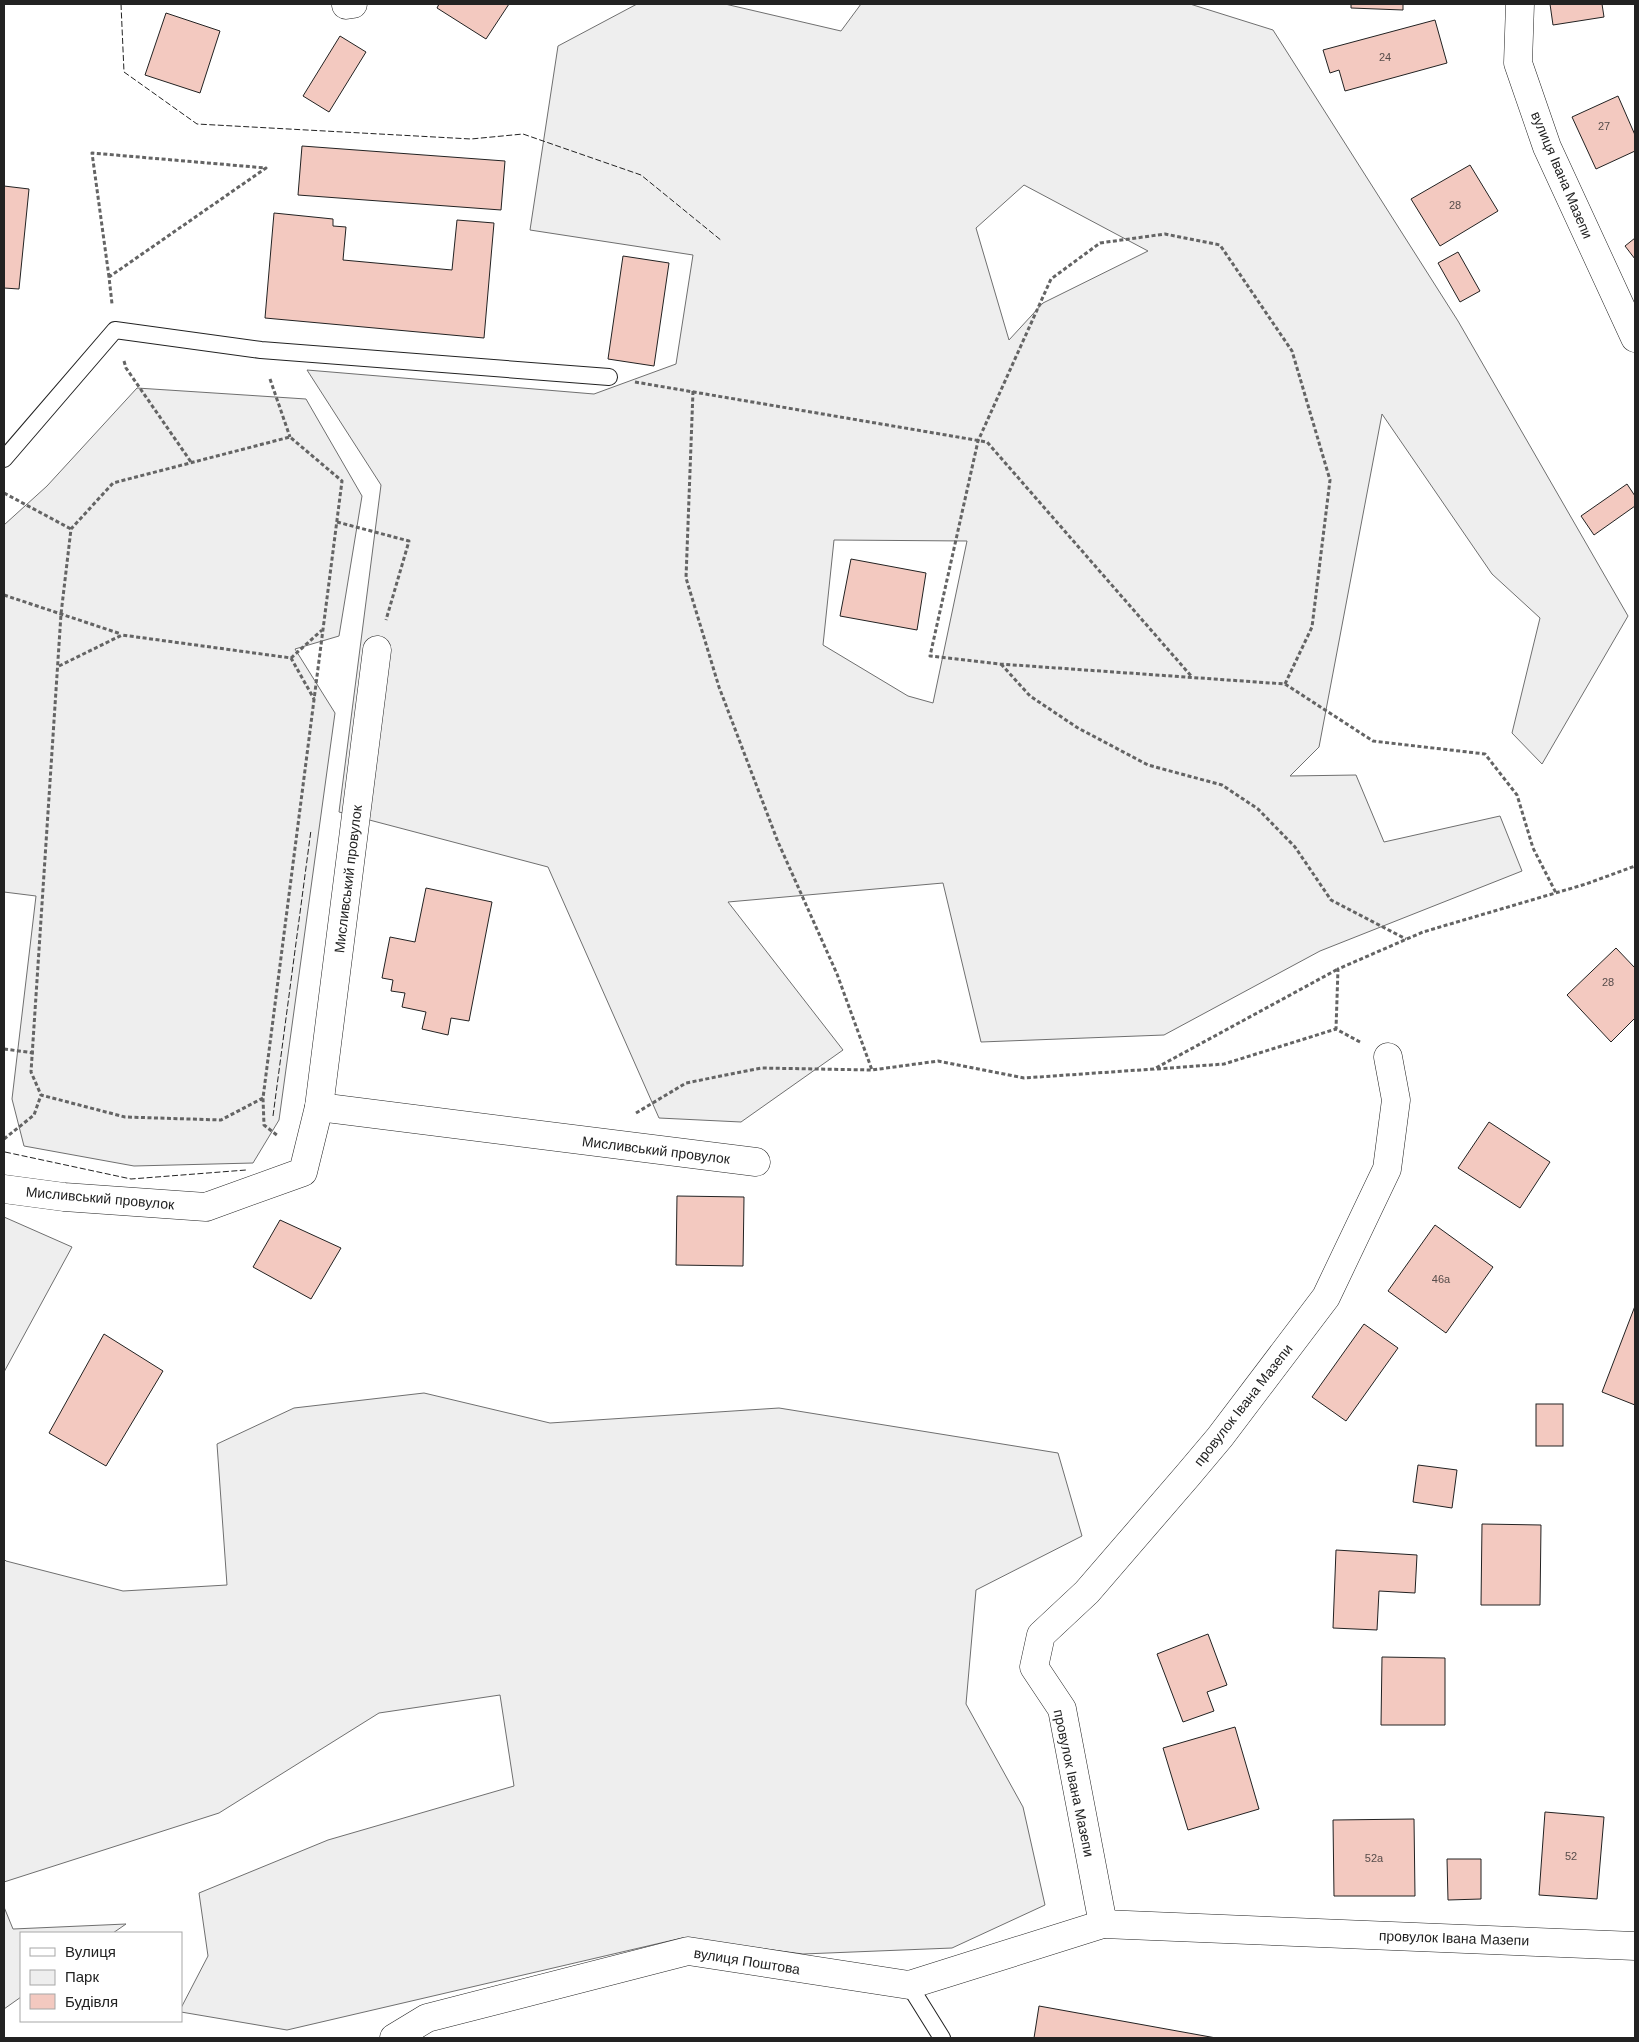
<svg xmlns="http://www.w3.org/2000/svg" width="1639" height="2042" font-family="Helvetica,sans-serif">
	<rect width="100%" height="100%" fill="#fff"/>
	<g fill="#eee" stroke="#6f6f6f" fill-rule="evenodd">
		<path d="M637,4H725L841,31L861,4H1190L1273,30L1458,321L1628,616L1542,764L1512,733L1540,618L1492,574L1382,414L1319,747L1290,776L1356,775L1384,842L1500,816L1522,871L1320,951L1164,1035L981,1042L943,883L728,902L843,1050L741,1122L659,1118L548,867L339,812L381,485L307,370L594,394L676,364L693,255L530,230L558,46ZM1024,185L1148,251L1043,303L1009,340L976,228ZM834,540L967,541L933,703L908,696L823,645Z"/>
		<polygon points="137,388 306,399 362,496 339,636 295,649 335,713 279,1120 253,1163 134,1166 24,1146 12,1099 36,896 4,892 4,525 47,486"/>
		<polygon points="4,1217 72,1247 4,1372"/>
		<polygon points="424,1393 550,1423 779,1408 1058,1453 1082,1536 976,1590 966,1704 1023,1807 1045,1905 952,1948 803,1954 682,1938 287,2030 181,2012 181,2008 208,1956 199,1893 328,1840 514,1786 500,1695 379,1713 219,1813 4,1882 4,1559 6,1561 123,1591 227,1585 217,1444 294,1408"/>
		<polygon points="4,1907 13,1929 126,1924 113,1933 21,1933 21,1997 4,2009"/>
	</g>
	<g fill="#f3c9c0" stroke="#222">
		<polygon points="439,4 509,4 486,39 437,8"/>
		<polygon points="1351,4 1403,4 1403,10 1351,8"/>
		<polygon points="1550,4 1602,4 1604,17 1553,25"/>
		<polygon points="166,13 220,31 200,93 145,75"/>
		<polygon points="1435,20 1447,63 1345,91 1339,70 1330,73 1323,50"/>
		<polygon points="340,36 366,52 329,112 303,96"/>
		<polygon points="1618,96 1635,135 1635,151 1596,169 1572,117"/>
		<polygon points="302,146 505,161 501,210 298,195"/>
		<polygon points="1470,165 1498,211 1440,246 1411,199"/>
		<polygon points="4,186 29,189 19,289 4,288"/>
		<polygon points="274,213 333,219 333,226 346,227 343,260 452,270 457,220 494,223 484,338 265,318"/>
		<polygon points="1635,238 1635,259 1625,246"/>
		<polygon points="1458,252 1480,291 1460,302 1438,263"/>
		<polygon points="623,256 669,263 654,366 608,359"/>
		<polygon points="1627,484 1635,496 1635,506 1594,535 1581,516"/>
		<polygon points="851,559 926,573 917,630 840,616"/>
		<polygon points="426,888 492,902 469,1021 451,1018 448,1035 422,1029 426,1012 402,1007 405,993 391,991 393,980 382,978 390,937 415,942"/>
		<polygon points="1616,948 1635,968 1635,1018 1611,1042 1567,995"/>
		<polygon points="1489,1122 1550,1162 1520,1208 1458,1168"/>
		<polygon points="677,1196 744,1197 743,1266 676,1265"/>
		<polygon points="280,1220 341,1248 311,1299 253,1267"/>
		<polygon points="1435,1225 1493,1267 1446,1333 1388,1291"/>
		<polygon points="1635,1306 1635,1405 1602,1392"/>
		<polygon points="1364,1324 1398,1348 1346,1421 1312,1397"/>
		<polygon points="104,1334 163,1371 106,1466 49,1433"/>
		<rect x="1536" y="1404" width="27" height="42"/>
		<polygon points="1418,1465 1457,1470 1452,1508 1413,1502"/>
		<polygon points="1482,1524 1541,1525 1540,1605 1481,1605"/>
		<polygon points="1336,1550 1417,1555 1415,1593 1379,1591 1377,1630 1333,1628"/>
		<polygon points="1208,1634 1227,1685 1207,1692 1214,1711 1183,1722 1157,1654"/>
		<polygon points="1382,1657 1445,1658 1445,1725 1381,1725"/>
		<polygon points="1235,1727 1259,1809 1188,1830 1163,1748"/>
		<polygon points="1545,1812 1604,1817 1597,1899 1539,1895"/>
		<polygon points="1414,1819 1415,1896 1334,1896 1333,1820"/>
		<polygon points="1447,1859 1481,1859 1481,1899 1448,1900"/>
		<polygon points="1039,2006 1216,2038 1034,2038"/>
	</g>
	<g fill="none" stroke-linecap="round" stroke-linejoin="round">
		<defs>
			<g id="lane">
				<polyline points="4,459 115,330 261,350 609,377"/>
				<polyline points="909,1985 942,2038"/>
			</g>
			<g id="street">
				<polyline points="1520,4 1518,63 1547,147 1635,338"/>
				<polyline points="346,5 353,4"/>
				<polyline points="319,1107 756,1162"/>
				<polyline points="4,1189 64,1197 206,1207 303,1172 319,1107 377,650"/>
				<polyline points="1103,1924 1062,1709 1034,1667 1041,1635 1087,1592 1188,1475 1220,1437 1326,1297 1387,1169 1396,1100 1388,1057"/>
				<polyline points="394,2038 427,2018 688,1951 909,1985 1103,1924 1635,1946"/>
			</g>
		</defs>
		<use href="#lane" stroke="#222" stroke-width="18"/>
		<use href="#street" stroke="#222" stroke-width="29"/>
		<g stroke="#646464" stroke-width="3" stroke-dasharray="4 2.5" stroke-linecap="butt">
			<polyline points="109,277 92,153 266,168 109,277 112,304"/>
			<polyline points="124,361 126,368 191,462"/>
			<polyline points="270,379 290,437"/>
			<polyline points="635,382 987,442 1192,677"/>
			<polyline points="693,391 686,578 719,687 778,842 837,974 872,1070"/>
			<polyline points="4,493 71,529"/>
			<polyline points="337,522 409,541 386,620"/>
			<polyline points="4,595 121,634"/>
			<polyline points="291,658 322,630"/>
			<polyline points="1001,664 1030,696 1078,728 1148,765 1222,785 1258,809 1295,847 1331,900 1406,939"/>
			<polyline points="59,666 122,635 291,658 314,699"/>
			<polyline points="1285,684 1312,627 1330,480 1292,351 1220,245 1165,234 1100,243 1051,279 978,441 930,656 1000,664 1285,684 1373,741 1485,754 1517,795 1533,848 1556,893"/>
			<polyline points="1360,1042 1336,1029 1338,969 1423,932 1586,884 1635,866"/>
			<polyline points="4,1049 34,1053"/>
			<polyline points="1157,1069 1224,1064 1336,1029"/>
			<polyline points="263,1098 221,1120 125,1117 41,1095 31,1072 61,614 71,529 113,483 290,437 342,481 263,1098 264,1125 278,1136"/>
			<polyline points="636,1113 686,1083 761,1068 872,1070 938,1061 1024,1078 1154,1069 1338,969"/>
			<polyline points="4,1139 34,1115 41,1095"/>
		</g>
		<use href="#lane" stroke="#fff" stroke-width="16"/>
		<use href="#street" stroke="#fff" stroke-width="28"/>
		<g stroke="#222" stroke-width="1" stroke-dasharray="6 2.5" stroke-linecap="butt">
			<polyline points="121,4 124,72 197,124 471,139 523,134 641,175 722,241"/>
			<polyline points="273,1116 311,830"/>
			<polyline points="5,1152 131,1179 246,1170"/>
		</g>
	</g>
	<g text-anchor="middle" stroke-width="4" stroke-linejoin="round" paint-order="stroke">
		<g font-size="11" fill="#564c4a">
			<text x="1385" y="61">24</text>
			<text x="1604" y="130">27</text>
			<text x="1455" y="209">28</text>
			<text x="1608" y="986">28</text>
			<text x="1441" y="1283">46а</text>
			<text x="1571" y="1860">52</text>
			<text x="1374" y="1862">52а</text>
		</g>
		<g font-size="14" fill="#222" stroke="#fff">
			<text transform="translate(1562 175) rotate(67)" y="5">вулиця Івана Мазепи</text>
			<text transform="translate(348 879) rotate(-83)" y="5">Мисливський провулок</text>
			<text transform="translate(656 1150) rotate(7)" y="5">Мисливський провулок</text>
			<text transform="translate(100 1198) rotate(5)" y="5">Мисливський провулок</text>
			<text transform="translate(1243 1405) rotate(-52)" y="5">провулок Івана Мазепи</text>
			<text transform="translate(1074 1783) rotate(78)" y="5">провулок Івана Мазепи</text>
			<text transform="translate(1454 1938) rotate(2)" y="5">провулок Івана Мазепи</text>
			<text transform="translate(747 1961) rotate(9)" y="5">вулиця Поштова</text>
		</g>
	</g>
	<rect width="1639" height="2042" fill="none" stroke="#222222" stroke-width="10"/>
	<rect x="20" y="1932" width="162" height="90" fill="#ffffff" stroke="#a7a7a7"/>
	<rect x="30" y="1948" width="25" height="8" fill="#ffffff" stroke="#a7a7a7"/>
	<text x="65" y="1957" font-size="15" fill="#222222">Вулиця</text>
	<rect x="30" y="1970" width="25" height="15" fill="#eeeeee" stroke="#a7a7a7"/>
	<text x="65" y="1982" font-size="15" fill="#222222">Парк</text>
	<rect x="30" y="1994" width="25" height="15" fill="#f3c9c0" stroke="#a7a7a7"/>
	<text x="65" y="2007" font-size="15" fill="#222222">Будівля</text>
</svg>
